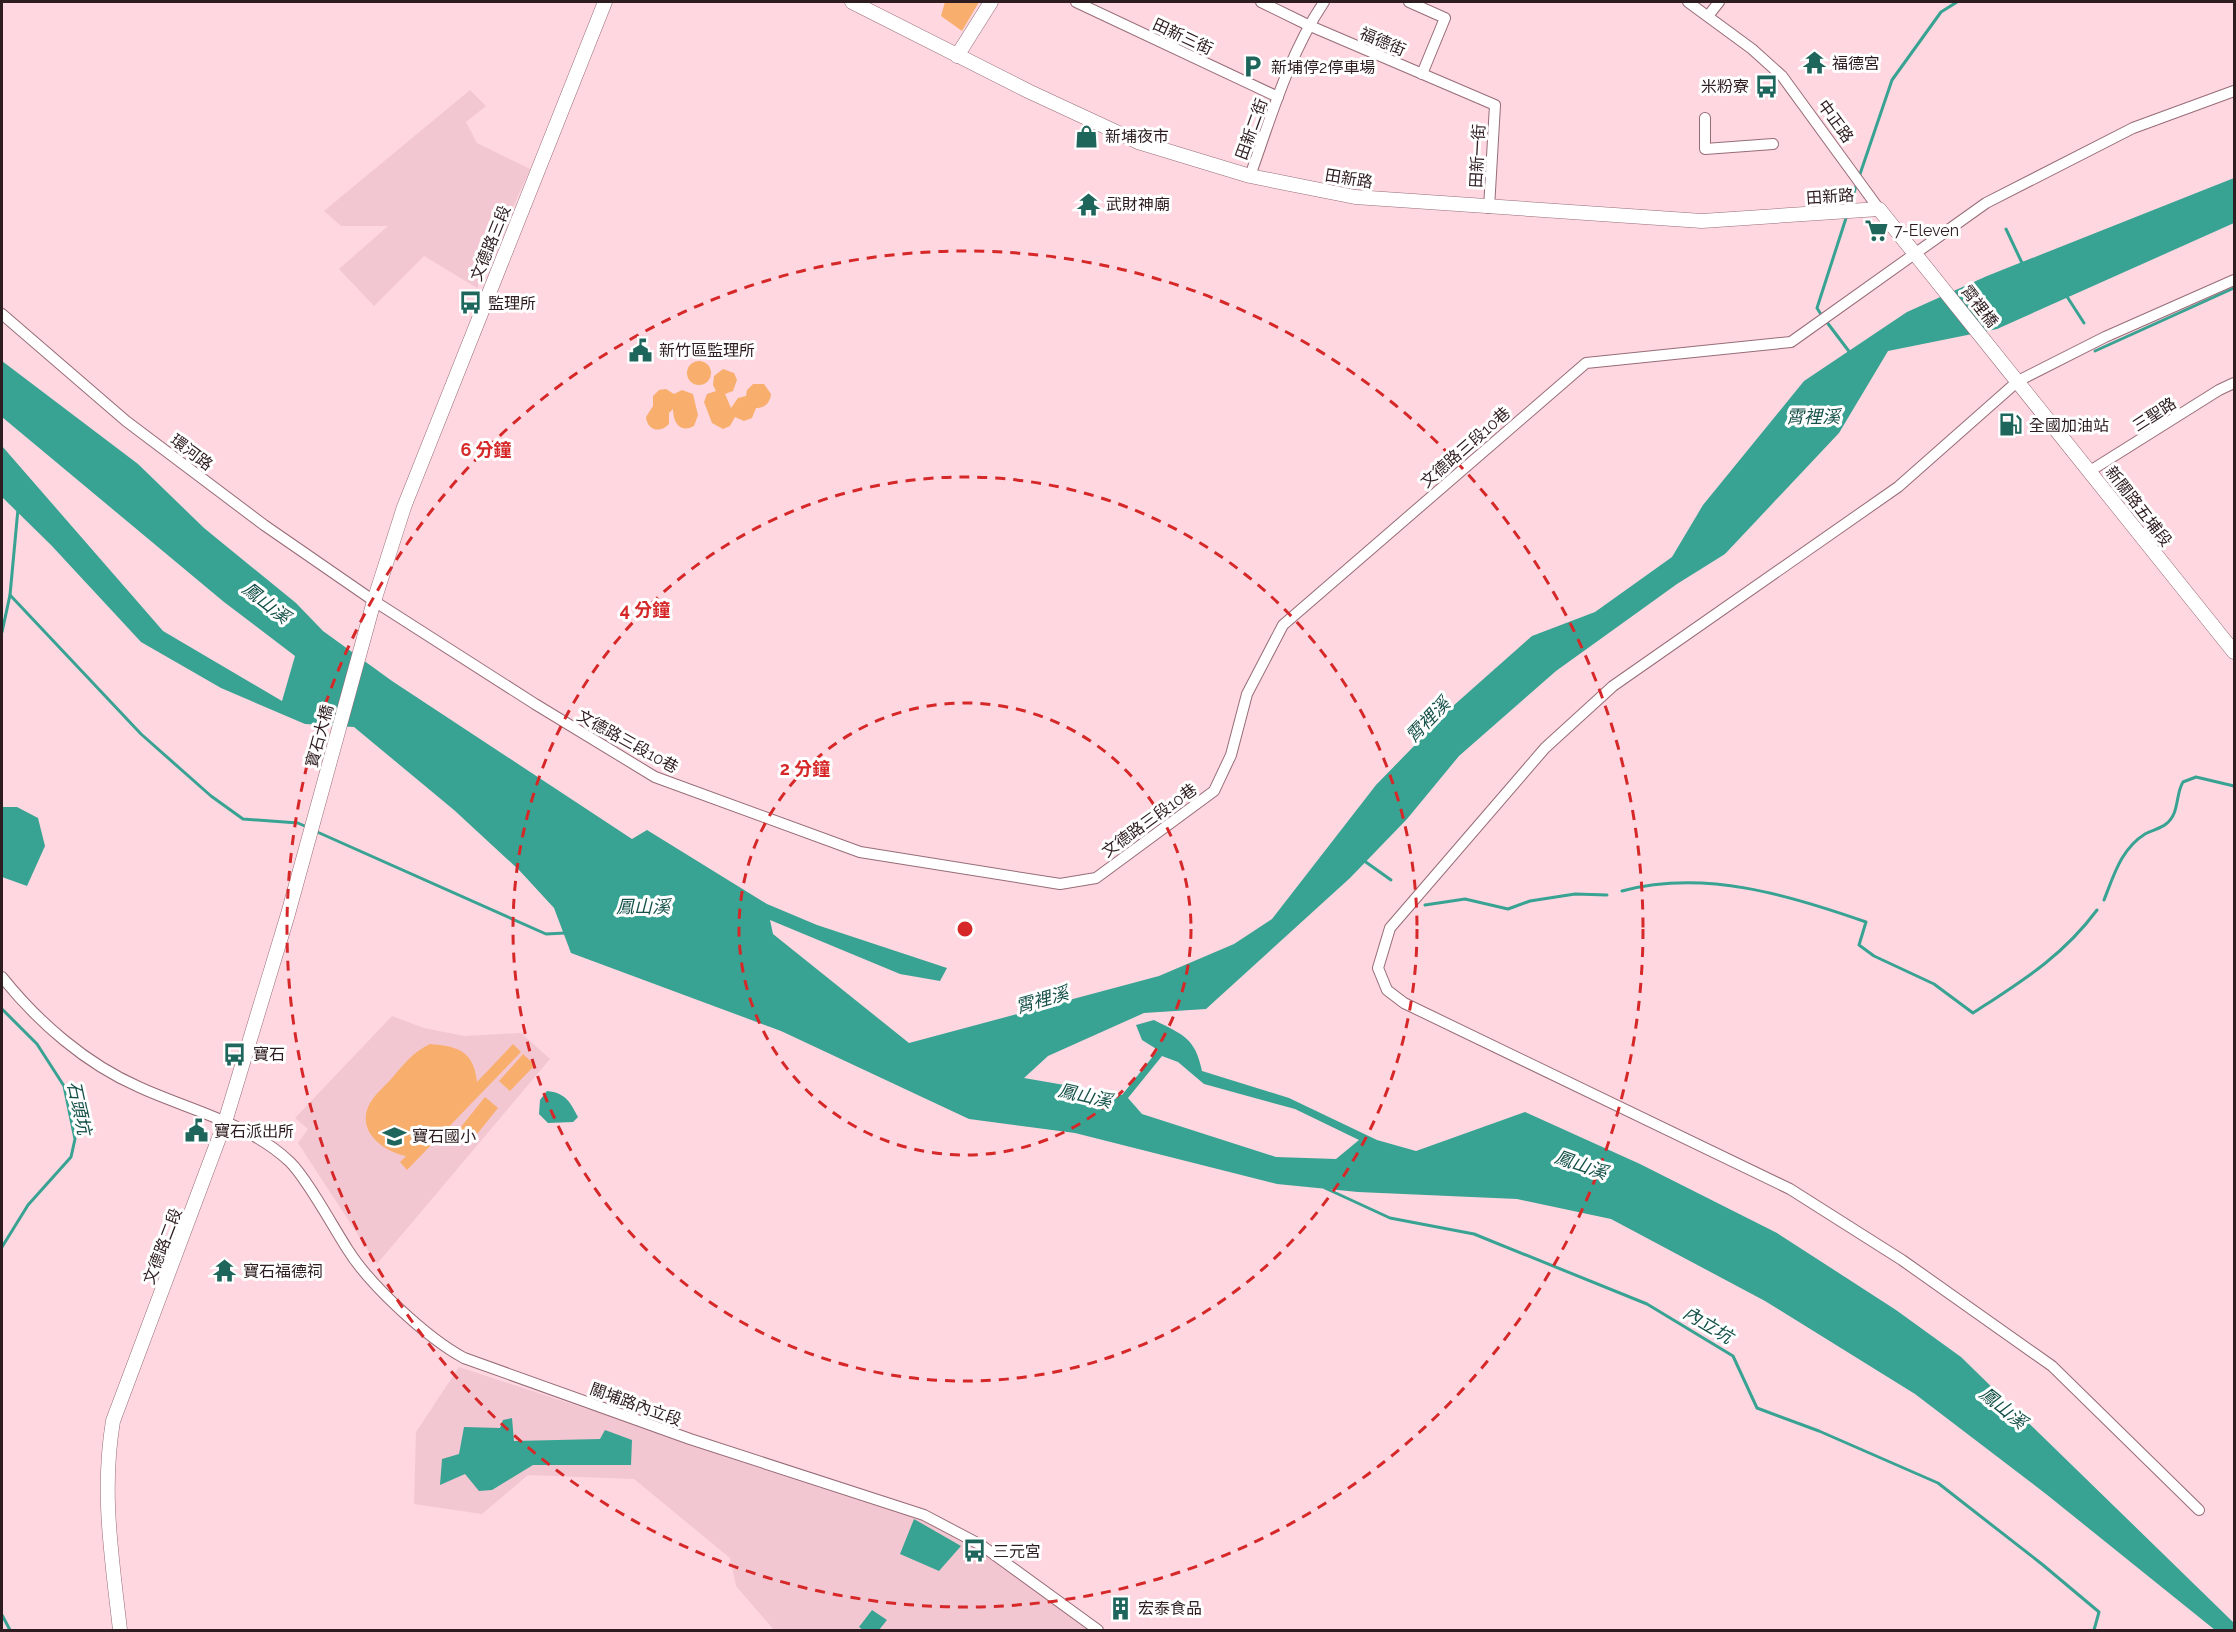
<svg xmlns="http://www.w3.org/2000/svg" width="2236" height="1632" font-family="Raleway,'Noto Sans TC',sans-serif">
	<rect width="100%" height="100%" fill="#fed7e1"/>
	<g fill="#f3c7d2">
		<polygon points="470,90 486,106 466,122 477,143 530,169 477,288 424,256 374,306 339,269 388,226 341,226 324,211"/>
		<polygon points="392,1016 424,1028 464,1036 521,1033 550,1059 377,1264 298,1143 308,1129 295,1118"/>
		<polygon points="459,1367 910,1515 956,1535 1093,1630 774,1630 736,1586 730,1558 634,1479 528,1475 482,1514 414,1504 416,1432"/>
	</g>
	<g fill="#f8af6d">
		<polygon points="945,2 979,2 962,31 941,16"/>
		<circle cx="699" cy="373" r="12"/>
		<path d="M723,369L734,373L737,380L733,391L725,394L731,408L738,398L746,396L747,390L753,384H764L771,394C770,403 765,408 756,408L752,418L744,421L735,417L730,426L723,429L712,423L704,402L707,394L716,391L713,385L714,376Z"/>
		<path d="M666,389L674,394L682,390L693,394L698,415L694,426C679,434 673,421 673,409L669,413V424C660,434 647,430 646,417L653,406V396L659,390Z"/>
		<path d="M430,1044C459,1046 474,1052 477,1082L513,1044L521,1052L407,1170L400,1162L406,1156C382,1151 355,1130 370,1103C375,1094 385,1086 392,1078C404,1064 413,1052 430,1044Z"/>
		<polygon points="523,1054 535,1065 510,1091 499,1081"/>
		<polygon points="485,1097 498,1108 469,1144 456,1133"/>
	</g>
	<g fill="#38a393" fill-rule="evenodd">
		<path d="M2234,178V223L1997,329L1888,351L1839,433L1725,554L1677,584L1556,671L1459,756L1407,819L1350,878L1206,1009L1144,1013L1048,1056L1024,1078L1122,1095L1158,1050L1142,1040L1136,1025L1154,1020C1183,1035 1195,1037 1202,1071L1289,1098L1377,1140L1416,1151L1525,1112L1640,1164L1777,1233L1896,1310L1961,1357L2234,1623V1630H2215L2046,1494L1915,1394L1765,1301L1611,1219L1517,1199L1358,1192L1277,1184L1075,1133L969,1119L781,1031L571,953L554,908L519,870L454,810L354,727L305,724L221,688L141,642L51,545L2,497V446L163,631L282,701L295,656L224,602L2,417V361L138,464L204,528L296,603L323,631L392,681L632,839L647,830L767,904L817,925L947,968L940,981L900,974L770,920L773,934L909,1043L1159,976L1234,944L1272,919L1376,785L1453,706L1532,636L1595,612L1672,557L1703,505L1804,381L1907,312L1987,276ZM1162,1056L1178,1062L1204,1084L1295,1109L1359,1140L1336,1159L1276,1157L1142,1114L1128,1098Z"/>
		<polygon points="2,807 17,807 38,818 45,846 27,886 2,877"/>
		<path d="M547,1091C566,1093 570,1102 578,1117L573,1122L548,1123L539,1114L540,1100Z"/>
		<polygon points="512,1418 514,1441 600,1439 605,1430 632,1440 631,1465 533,1465 492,1490 479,1491 465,1474 440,1485 442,1459 459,1454 464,1427 500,1428 503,1420"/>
		<polygon points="914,1519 961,1546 939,1571 900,1554"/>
		<polygon points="872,1610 887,1620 879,1630 863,1630 859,1627"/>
	</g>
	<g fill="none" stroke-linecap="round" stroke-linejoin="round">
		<g stroke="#38a393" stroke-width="3">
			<polyline points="1859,177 1892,80 1941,12 1957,2"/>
			<polyline points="1850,205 1857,183"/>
			<polyline points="2006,229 2023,265"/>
			<polyline points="2066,295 2084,323"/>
			<polyline points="1822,316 1817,308 1847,215"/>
			<polyline points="1826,321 1851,354"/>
			<polyline points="2095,351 2234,288"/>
			<polyline points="10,595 141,734 211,796 243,819 298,823 309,828"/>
			<polyline points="2,632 10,595 18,509"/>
			<polyline points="315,831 546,934 565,933"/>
			<polyline points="1363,860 1391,880"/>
			<path d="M1622,891C1704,869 1789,895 1866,922L1859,945L1874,956L1934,984L1973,1013C2022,981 2062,957 2097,910"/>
			<path d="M2104,900C2114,875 2121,849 2145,834C2152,830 2160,829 2166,824C2180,813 2175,795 2183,782L2196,777L2234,786"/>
			<polyline points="1425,905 1465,899 1508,909 1530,901 1575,894 1607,895"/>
			<polyline points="2,1009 37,1044 64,1086 75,1139 71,1157 28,1205 2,1247"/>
			<polyline points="1325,1188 1390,1218 1474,1234 1647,1304 1733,1356 1757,1408 1819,1431 1938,1483 2043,1565 2099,1612 2094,1630"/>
			<polyline points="2,1615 10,1630"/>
		</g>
		<defs>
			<g id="minor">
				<polyline points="1076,2 1278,97"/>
				<polyline points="1261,2 1308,25 1495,105 1489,208"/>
				<polyline points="1409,2 1445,18 1422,74"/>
				<polyline points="1688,2 1752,49 1782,76 1879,209"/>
				<polyline points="1708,16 1719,2"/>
				<polyline points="1705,118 1705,149 1773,144"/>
				<path d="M1250,176C1271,117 1289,54 1324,2"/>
				<polyline points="2,314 126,421 264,525 374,601 535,704 655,777 860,852 1060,884 1096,878 1214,791 1231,755 1247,694 1283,625 1586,363 1791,342 1986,203 2133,128 2234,91"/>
				<polyline points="2090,471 2219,390 2234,383"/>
				<path d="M2,977C38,1022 86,1064 139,1087C189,1110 249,1123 290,1162C308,1180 333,1227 348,1250C370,1285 427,1338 464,1358L690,1439L924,1515L981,1545L1098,1630"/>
				<polyline points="2199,1510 2052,1366 1902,1260 1790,1189 1404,1003 1387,990 1378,968 1390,928 1545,748 1613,686 1898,487 2018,381 2105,337 2234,280"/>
			</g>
			<g id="major">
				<polyline points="852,2 1028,91 1138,142 1250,176 1355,197 1702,221 1879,209 2234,652"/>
				<polyline points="957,56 991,2"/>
				<path d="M120,1630C112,1558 101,1493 113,1421L225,1122L288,914L374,601L404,507L605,2"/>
			</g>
		</defs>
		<use href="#minor" stroke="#976c77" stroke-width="12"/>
		<use href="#major" stroke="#976c77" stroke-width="15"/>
		<use href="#minor" stroke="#fff" stroke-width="10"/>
		<use href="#major" stroke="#fff" stroke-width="14"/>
	</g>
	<g fill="none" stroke="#d62828" stroke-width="3" stroke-dasharray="10 8">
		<circle cx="965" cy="929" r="226"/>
		<circle cx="965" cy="929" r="452"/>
		<circle cx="965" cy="929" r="678"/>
	</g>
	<defs>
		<symbol id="temple-bare" viewBox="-9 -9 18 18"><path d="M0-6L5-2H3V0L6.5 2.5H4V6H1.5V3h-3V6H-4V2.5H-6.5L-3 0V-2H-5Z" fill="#1e665c" stroke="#fff" stroke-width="2.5" paint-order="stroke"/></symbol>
		<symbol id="parking-bare" viewBox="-9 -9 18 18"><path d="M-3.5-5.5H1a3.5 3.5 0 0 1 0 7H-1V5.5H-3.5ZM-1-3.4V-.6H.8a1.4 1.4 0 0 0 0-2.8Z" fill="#1e665c" stroke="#fff" stroke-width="2.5" paint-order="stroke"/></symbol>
		<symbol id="bus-bare" viewBox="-9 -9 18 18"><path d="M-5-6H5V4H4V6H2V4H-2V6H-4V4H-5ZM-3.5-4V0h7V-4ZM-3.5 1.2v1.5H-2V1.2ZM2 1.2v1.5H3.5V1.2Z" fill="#1e665c" stroke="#fff" stroke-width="2.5" paint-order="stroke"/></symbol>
		<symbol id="shop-bare" viewBox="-9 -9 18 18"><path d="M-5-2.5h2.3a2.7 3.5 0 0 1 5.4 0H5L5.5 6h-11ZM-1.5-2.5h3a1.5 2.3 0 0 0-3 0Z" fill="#1e665c" stroke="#fff" stroke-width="2.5" paint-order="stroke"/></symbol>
		<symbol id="supermarket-bare" viewBox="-9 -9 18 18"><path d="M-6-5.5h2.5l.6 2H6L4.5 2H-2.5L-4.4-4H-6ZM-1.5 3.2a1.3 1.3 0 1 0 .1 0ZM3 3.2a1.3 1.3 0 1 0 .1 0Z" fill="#1e665c" stroke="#fff" stroke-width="2.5" paint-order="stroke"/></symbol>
		<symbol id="civic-bare" viewBox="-9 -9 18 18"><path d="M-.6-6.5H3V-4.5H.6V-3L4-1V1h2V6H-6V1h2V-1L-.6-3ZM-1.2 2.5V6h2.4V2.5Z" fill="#1e665c" stroke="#fff" stroke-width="2.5" paint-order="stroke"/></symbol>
		<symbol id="fuel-bare" viewBox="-9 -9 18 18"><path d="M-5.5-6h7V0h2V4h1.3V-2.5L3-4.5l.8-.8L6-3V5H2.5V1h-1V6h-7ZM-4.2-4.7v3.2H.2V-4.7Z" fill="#1e665c" stroke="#fff" stroke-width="2.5" paint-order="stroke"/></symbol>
		<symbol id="school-bare" viewBox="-9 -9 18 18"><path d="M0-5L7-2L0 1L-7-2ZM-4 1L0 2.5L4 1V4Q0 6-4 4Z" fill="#1e665c" stroke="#fff" stroke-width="2.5" paint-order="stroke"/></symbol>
		<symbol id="building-bare" viewBox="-9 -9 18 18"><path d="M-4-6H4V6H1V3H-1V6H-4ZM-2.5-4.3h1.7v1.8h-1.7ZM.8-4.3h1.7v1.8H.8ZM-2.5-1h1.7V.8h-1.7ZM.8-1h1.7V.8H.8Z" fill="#1e665c" stroke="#fff" stroke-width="2.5" paint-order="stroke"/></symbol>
	</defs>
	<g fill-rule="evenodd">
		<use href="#temple-bare" x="1798" y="46" width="33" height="33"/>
		<use href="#parking-bare" x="1236" y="50" width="33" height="33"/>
		<use href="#bus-bare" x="1750" y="70" width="33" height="33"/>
		<use href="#shop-bare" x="1070" y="120" width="33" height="33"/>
		<use href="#temple-bare" x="1072" y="188" width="33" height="33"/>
		<use href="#supermarket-bare" x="1860" y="214" width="33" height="33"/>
		<use href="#bus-bare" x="454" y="286" width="33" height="33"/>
		<use href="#civic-bare" x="624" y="334" width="33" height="33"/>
		<use href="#fuel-bare" x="1994" y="408" width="33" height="33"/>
		<use href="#bus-bare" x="218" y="1038" width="33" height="33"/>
		<use href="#civic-bare" x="180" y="1114" width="33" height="33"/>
		<use href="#school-bare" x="378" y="1120" width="33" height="33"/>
		<use href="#temple-bare" x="208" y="1254" width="33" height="33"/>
		<use href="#bus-bare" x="958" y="1534" width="33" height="33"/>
		<use href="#building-bare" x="1104" y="1592" width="33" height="33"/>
	</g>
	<g text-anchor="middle" stroke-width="6" stroke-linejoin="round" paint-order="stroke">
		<g font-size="16" fill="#2d1c20" stroke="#fff">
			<text transform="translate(1183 36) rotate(25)" y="6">田新三街</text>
			<text transform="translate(1383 41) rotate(23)" y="6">福德街</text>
			<text transform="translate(1836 121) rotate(54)" y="6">中正路</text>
			<text transform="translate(1251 129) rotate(-70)" y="6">田新二街</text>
			<text transform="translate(1477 156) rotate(-87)" y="6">田新一街</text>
			<text transform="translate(1349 178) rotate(9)" y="6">田新路</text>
			<text transform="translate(1830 196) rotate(-4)" y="6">田新路</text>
			<text transform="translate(490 243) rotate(-68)" y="6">文德路三段</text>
			<text transform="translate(1980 306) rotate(52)" y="6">霄裡橋</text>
			<text transform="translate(2154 414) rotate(-33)" y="6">三聖路</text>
			<text transform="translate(1465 447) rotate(-41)" y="6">文德路三段10巷</text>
			<text transform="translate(192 452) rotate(37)" y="6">環河路</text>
			<text transform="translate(2139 506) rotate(52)" y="6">新關路五埔段</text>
			<text transform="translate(319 736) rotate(-75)" y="6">寶石大橋</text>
			<text transform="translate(628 741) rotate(29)" y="6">文德路三段10巷</text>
			<text transform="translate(1149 820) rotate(-36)" y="6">文德路三段10巷</text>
			<text transform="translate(162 1246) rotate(-69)" y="6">文德路二段</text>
			<text transform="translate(636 1404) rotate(20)" y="6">關埔路內立段</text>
		</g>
		<g font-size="16" fill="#2d1c20" stroke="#fff" text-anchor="start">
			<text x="1832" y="69">福德宮</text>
			<text x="1271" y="73">新埔停2停車場</text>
			<text x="1749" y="92" text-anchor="end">米粉寮</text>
			<text x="1105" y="142">新埔夜市</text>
			<text x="1106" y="210">武財神廟</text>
			<text x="1894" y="236">7-Eleven</text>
			<text x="488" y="309">監理所</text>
			<text x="659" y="356">新竹區監理所</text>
			<text x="2029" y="431">全國加油站</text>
			<text x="253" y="1060">寶石</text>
			<text x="214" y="1137">寶石派出所</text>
			<text x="412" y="1142">寶石國小</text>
			<text x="243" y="1277">寶石福德祠</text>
			<text x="993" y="1557">三元宮</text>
			<text x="1138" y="1614">宏泰食品</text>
		</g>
		<g font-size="18" font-style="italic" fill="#155149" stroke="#fff">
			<text x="1813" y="423">霄裡溪</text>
			<text transform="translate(266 603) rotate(38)" y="6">鳳山溪</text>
			<text transform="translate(1428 720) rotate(-46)" y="6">霄裡溪</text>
			<text x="643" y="913">鳳山溪</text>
			<text transform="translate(1042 1000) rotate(-16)" y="6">霄裡溪</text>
			<text transform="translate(1085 1096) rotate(13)" y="6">鳳山溪</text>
			<text transform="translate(79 1108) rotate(78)" y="6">石頭坑</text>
			<text transform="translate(1581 1165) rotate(19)" y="6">鳳山溪</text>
			<text transform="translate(1708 1325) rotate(31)" y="6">內立坑</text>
			<text transform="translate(2003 1408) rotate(39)" y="6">鳳山溪</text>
		</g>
	</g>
	<circle cx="965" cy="929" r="9" fill="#d62828" stroke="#fff" stroke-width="3"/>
	<g font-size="18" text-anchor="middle" font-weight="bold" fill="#d62828" stroke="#fff" stroke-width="6" stroke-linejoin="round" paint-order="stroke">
		<text x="486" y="456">6 分鐘</text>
		<text x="645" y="616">4 分鐘</text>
		<text x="805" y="775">2 分鐘</text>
	</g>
	<rect width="2236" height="1632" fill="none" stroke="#2d1c20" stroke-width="6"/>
</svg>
